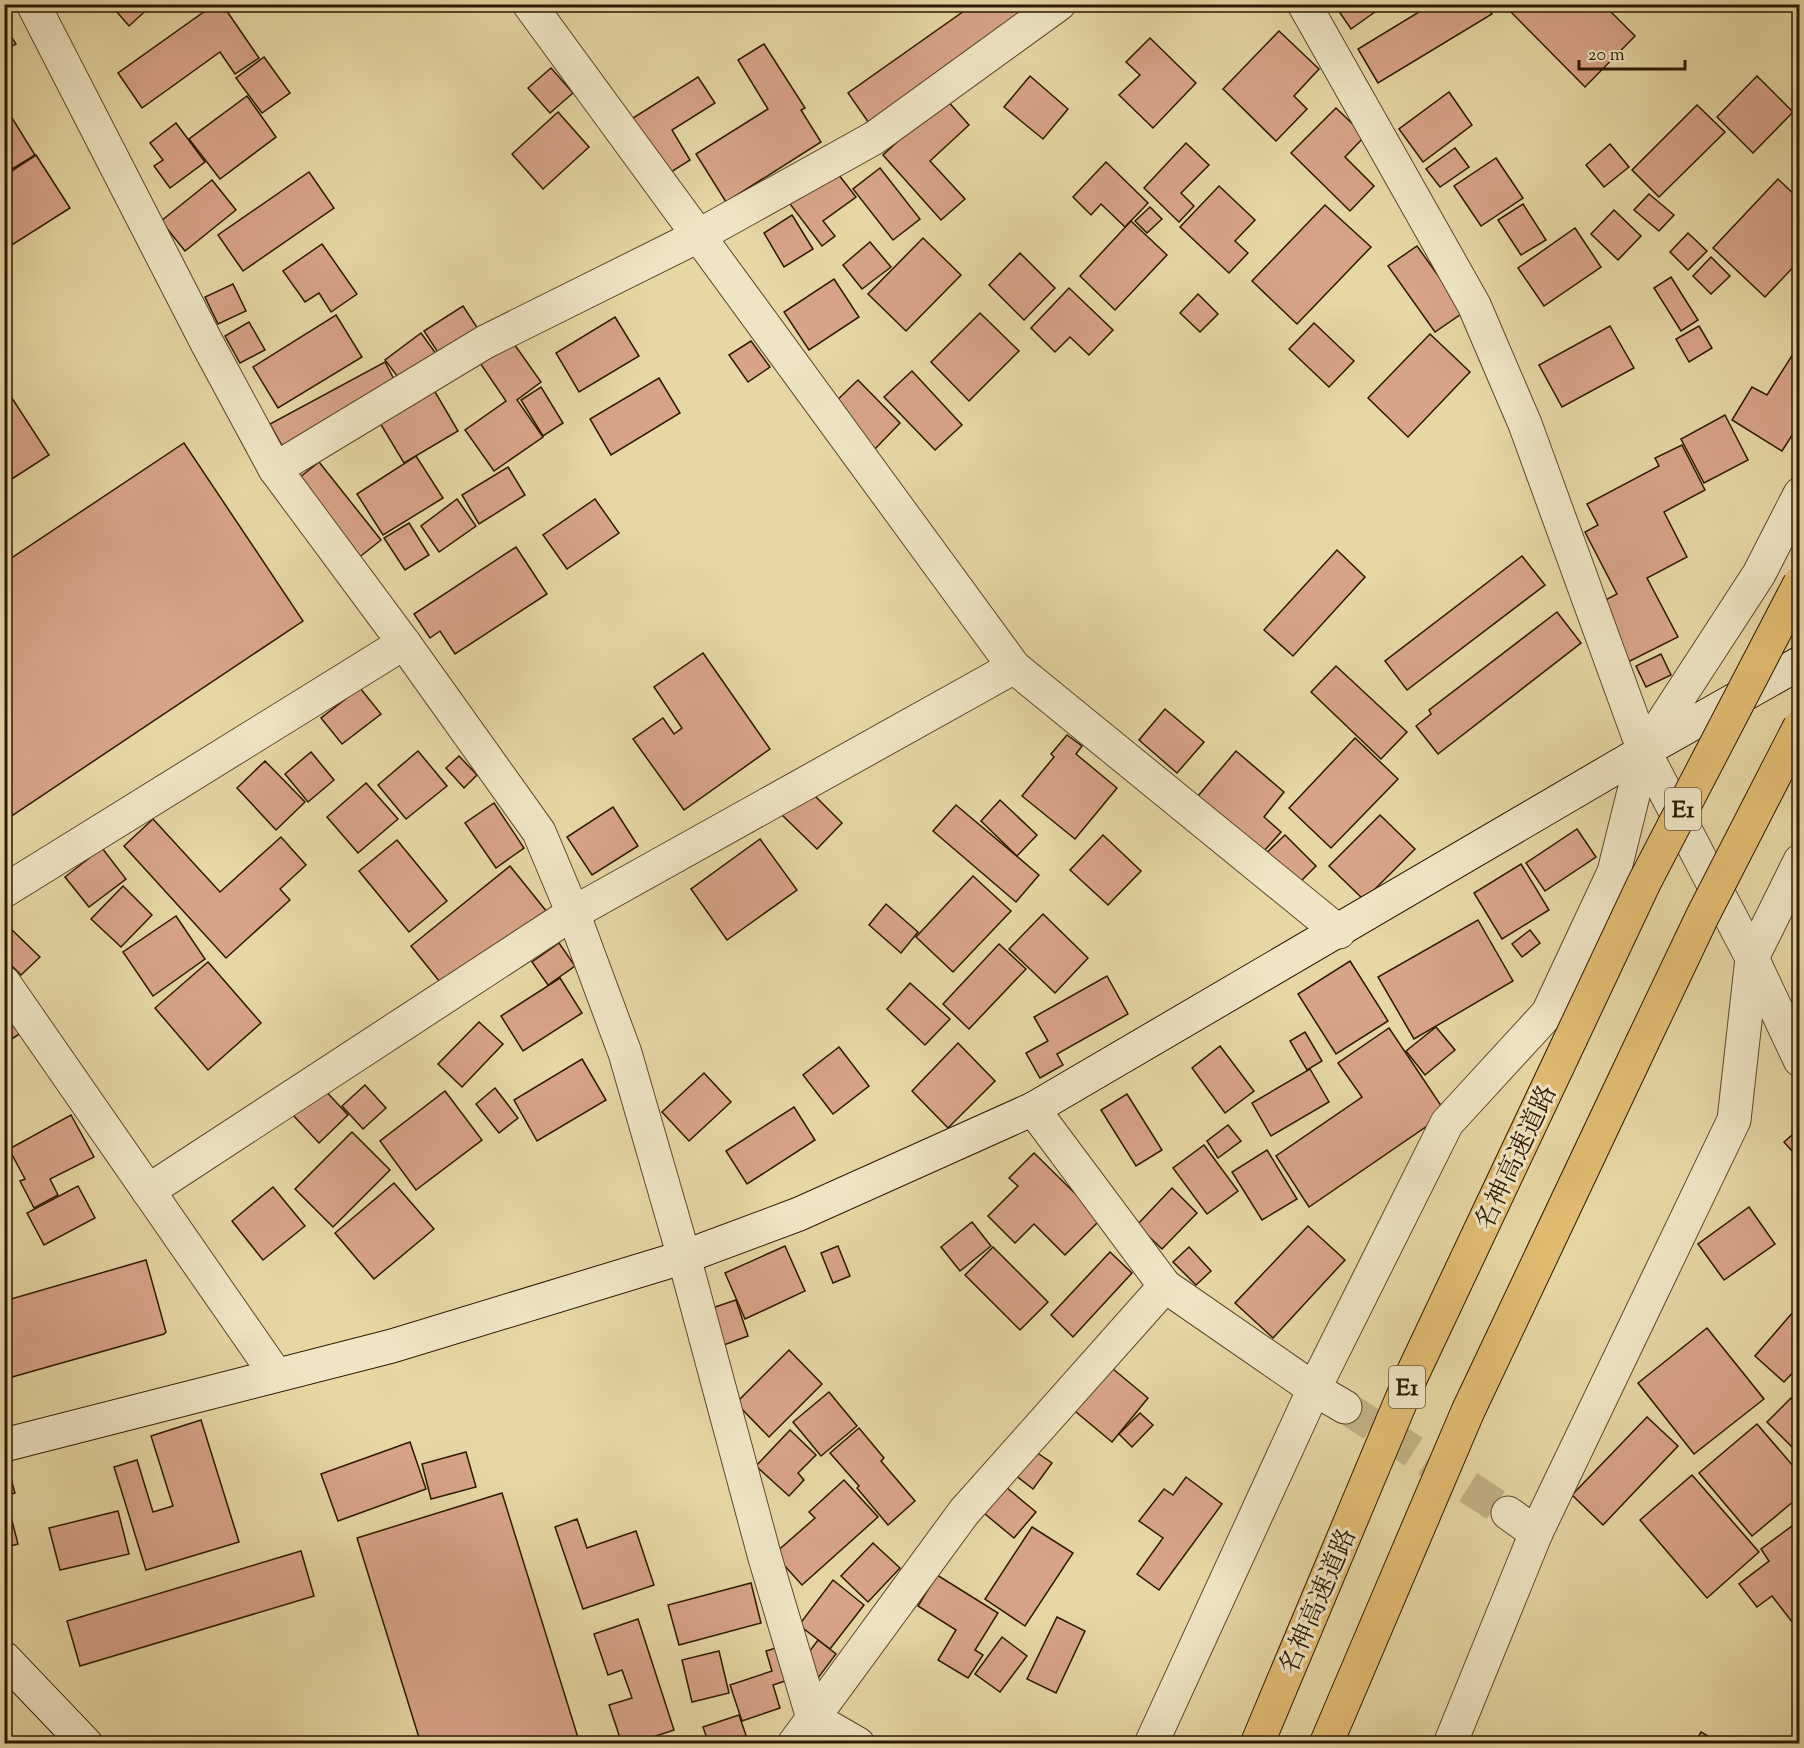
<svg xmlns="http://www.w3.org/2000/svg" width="1804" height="1748" font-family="'Sorts Mill Goudy','Noto Serif JP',serif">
	<rect width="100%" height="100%" fill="#e6d7a5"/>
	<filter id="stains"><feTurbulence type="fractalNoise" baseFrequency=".00333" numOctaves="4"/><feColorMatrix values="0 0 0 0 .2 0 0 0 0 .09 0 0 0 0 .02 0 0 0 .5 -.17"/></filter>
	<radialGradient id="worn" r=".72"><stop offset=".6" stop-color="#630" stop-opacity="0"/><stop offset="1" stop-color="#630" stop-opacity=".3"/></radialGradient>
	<g fill="#d8a487" stroke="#2d1900" stroke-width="1.5">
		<polygon points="110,4 153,4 129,26"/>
		<polygon points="215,4 222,4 259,58 235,74 220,52 142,108 118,73"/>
		<polygon points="974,4 1024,4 1030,13 871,126 848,93"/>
		<polygon points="1334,4 1386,4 1351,29"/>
		<polygon points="1432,4 1486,4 1492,14 1378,83 1358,49"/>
		<polygon points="1503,4 1603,4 1635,36 1585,87"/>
		<polygon points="4,26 16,44 4,50"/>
		<polygon points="1279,31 1319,69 1294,96 1307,109 1276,141 1223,89"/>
		<polygon points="1150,38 1196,83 1153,128 1119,95 1140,75 1126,62"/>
		<polygon points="764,44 805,108 801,110 821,142 726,202 696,154 768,109 738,60"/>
		<polygon points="264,57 290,93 262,113 236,78"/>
		<polygon points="551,68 573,93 550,113 528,88"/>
		<polygon points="1030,76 1068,109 1043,139 1004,107"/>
		<polygon points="1757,76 1793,112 1753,153 1717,117"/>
		<polygon points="698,77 715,103 672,130 690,160 668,174 633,118"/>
		<polygon points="1449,92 1472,125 1423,162 1399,129"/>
		<polygon points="247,96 276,137 220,179 189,139"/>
		<polygon points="945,98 969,125 930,161 965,199 941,220 883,155"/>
		<polygon points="4,105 35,155 4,174"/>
		<polygon points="1697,105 1725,132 1659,197 1632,170"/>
		<polygon points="1336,108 1365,136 1345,157 1374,186 1350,211 1291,153"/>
		<polygon points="558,112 589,147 543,189 512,154"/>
		<polygon points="176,123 205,162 170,188 154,166 163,160 150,143"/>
		<polygon points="1186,143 1209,165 1181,193 1194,206 1179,222 1144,188"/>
		<polygon points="1610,144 1629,167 1604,187 1586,165"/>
		<polygon points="1455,148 1469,167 1440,187 1426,169"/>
		<polygon points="36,155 70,208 4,250 4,176"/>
		<polygon points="1496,158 1523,198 1481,226 1454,186"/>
		<polygon points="1106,162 1148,203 1125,227 1101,204 1091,215 1073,197"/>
		<polygon points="880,168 920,219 893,240 853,189"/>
		<polygon points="835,170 856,197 823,221 835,236 822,246 790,204"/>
		<polygon points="309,172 334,208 243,271 218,235"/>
		<polygon points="1778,179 1800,200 1800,260 1765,297 1713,248"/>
		<polygon points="212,180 236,210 185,251 161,221"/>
		<polygon points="1219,186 1255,220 1235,241 1248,253 1229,273 1180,227"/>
		<polygon points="1649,194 1674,215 1659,231 1634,210"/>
		<polygon points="1523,204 1546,240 1521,255 1498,220"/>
		<polygon points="1325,205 1371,247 1297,324 1252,281"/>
		<polygon points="1150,207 1162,219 1147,233 1135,221"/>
		<polygon points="1614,210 1641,236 1618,260 1591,234"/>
		<polygon points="792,215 813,249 784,267 764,233"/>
		<polygon points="1131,221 1167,255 1115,310 1080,276"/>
		<polygon points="1575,228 1601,267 1544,306 1518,268"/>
		<polygon points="1688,233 1707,251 1688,270 1670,252"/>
		<polygon points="923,238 961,275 906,331 868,294"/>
		<polygon points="870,242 891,267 862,289 843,265"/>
		<polygon points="322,244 357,294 331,312 319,293 305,302 283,271"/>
		<polygon points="1417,246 1464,312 1435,332 1388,266"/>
		<polygon points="1020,253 1055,288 1024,320 989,285"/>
		<polygon points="1711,257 1730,276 1711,294 1693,276"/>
		<polygon points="1671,277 1698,320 1681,331 1654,288"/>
		<polygon points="834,279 859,317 809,350 784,312"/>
		<polygon points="233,284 246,311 218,324 205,297"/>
		<polygon points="1069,288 1113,330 1089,355 1070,337 1055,352 1031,328"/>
		<polygon points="1198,294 1218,314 1200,332 1180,313"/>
		<polygon points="463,306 480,332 441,357 424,331"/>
		<polygon points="980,313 1019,351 969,401 931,362"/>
		<polygon points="336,315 362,357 278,408 253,367"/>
		<polygon points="615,317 639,356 579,392 556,353"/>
		<polygon points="249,322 265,350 240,363 225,336"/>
		<polygon points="1314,323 1354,361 1329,387 1289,349"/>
		<polygon points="1610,326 1634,368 1562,407 1539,365"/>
		<polygon points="1699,326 1712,348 1689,362 1676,339"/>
		<polygon points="421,333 439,358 404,385 385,360"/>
		<polygon points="1430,334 1470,372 1408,437 1368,398"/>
		<polygon points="512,341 541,382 517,400 543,437 494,471 465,430 506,401 480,363"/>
		<polygon points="751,341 770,367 748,382 729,355"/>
		<polygon points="1800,343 1800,423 1782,451 1732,420 1752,387 1767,395"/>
		<polygon points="385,362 399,389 285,451 270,424"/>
		<polygon points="912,371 962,425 935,450 884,397"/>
		<polygon points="659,378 680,413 611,455 590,419"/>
		<polygon points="858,380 900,423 874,450 831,406"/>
		<polygon points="431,385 458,431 404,463 377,418"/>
		<polygon points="541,387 563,423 543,436 521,400"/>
		<polygon points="6,389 49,455 4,484 4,390"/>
		<polygon points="1725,415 1748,460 1704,483 1681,439"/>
		<polygon points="184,443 303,621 4,821 4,563"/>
		<polygon points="1682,445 1705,490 1664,512 1687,557 1647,578 1678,637 1628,662 1598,604 1617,594 1585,532 1598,525 1587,504 1659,466 1655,458"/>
		<polygon points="416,456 443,498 383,535 357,494"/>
		<polygon points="319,462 381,540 357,559 295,481"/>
		<polygon points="508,467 525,495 479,524 462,495"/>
		<polygon points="457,499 476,526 439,552 421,526"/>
		<polygon points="595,499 619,533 567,569 543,535"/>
		<polygon points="409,523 429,555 405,570 384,538"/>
		<polygon points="516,547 547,594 455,654 440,631 430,638 414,614"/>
		<polygon points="1337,550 1365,577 1293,656 1264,630"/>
		<polygon points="1522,556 1545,585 1407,690 1385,661"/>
		<polygon points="1557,612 1581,643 1438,754 1416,726 1431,714 1429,710"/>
		<polygon points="703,653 770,749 684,810 633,739 663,718 674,734 682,728 654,687"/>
		<polygon points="1661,654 1671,675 1646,687 1636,666"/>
		<polygon points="1336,666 1407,732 1381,759 1311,692"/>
		<polygon points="360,688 381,714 342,744 321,718"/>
		<polygon points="1165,709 1204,742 1177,773 1139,740"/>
		<polygon points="1067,735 1082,746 1076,754 1117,788 1075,839 1022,796 1054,757 1051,754"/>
		<polygon points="1355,738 1398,779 1331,848 1289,808"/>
		<polygon points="418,751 447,786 406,819 378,785"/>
		<polygon points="1236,751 1284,792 1264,817 1281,832 1264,851 1198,796"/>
		<polygon points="311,752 334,780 308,802 285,774"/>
		<polygon points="459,756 477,775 464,788 446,768"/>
		<polygon points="265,761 305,802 276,830 237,788"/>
		<polygon points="366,783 398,819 358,853 327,817"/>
		<polygon points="807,788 842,823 817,849 781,814"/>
		<polygon points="1000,800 1037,835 1017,856 981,821"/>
		<polygon points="494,803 524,848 496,868 465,823"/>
		<polygon points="956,805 1039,875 1016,902 933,831"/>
		<polygon points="613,807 638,846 592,875 567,837"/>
		<polygon points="1380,815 1415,849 1364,900 1329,866"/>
		<polygon points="153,819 220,892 281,837 306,865 280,889 290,900 226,958 124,846"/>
		<polygon points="1577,829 1596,857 1545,891 1526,863"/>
		<polygon points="1103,835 1141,871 1108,905 1070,870"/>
		<polygon points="1285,835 1316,866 1294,888 1262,857"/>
		<polygon points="760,839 797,890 727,940 691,889"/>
		<polygon points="397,840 447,901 409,932 359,871"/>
		<polygon points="102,848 126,879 89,907 65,877"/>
		<polygon points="1521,864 1549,910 1502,939 1474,893"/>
		<polygon points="510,866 547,912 448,992 411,946"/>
		<polygon points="973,876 1011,911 953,972 916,937"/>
		<polygon points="123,886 152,915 121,947 91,919"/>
		<polygon points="886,904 918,932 901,953 869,925"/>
		<polygon points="1043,914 1088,958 1055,993 1009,949"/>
		<polygon points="176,916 205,959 153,996 123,952"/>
		<polygon points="1478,920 1513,981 1414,1039 1378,977"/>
		<polygon points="11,929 40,957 21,975 4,958 4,936"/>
		<polygon points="1530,930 1540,943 1522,957 1512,944"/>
		<polygon points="559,943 575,966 548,985 532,962"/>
		<polygon points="999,944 1026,969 969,1029 943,1004"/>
		<polygon points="1350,961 1388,1021 1336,1054 1298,994"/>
		<polygon points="208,962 261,1023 208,1070 155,1008"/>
		<polygon points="1107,976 1128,1014 1057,1054 1063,1065 1040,1078 1026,1053 1048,1041 1034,1017"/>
		<polygon points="560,978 582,1013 523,1051 501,1016"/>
		<polygon points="910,983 950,1019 925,1045 887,1009"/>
		<polygon points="4,999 27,1029 4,1044"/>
		<polygon points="479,1022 503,1044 462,1087 438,1064"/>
		<polygon points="1436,1027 1455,1050 1425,1075 1406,1051"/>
		<polygon points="1389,1028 1446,1113 1309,1207 1276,1156 1362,1097 1338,1063"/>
		<polygon points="1305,1032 1322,1061 1307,1070 1290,1041"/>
		<polygon points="958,1043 995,1081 948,1128 912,1091"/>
		<polygon points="1220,1046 1254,1091 1225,1113 1192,1068"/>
		<polygon points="839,1047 869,1086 833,1114 803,1075"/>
		<polygon points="582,1059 606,1100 537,1141 514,1100"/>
		<polygon points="1310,1069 1329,1102 1271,1136 1252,1103"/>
		<polygon points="704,1073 731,1102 689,1141 662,1112"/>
		<polygon points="365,1085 386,1108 363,1129 342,1106"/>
		<polygon points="321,1086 348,1115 319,1143 292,1114"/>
		<polygon points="495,1088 518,1118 499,1133 476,1104"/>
		<polygon points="445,1091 482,1140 416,1190 380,1141"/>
		<polygon points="1127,1094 1162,1150 1136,1166 1101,1110"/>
		<polygon points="794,1107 815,1140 747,1184 726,1151"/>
		<polygon points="71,1115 94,1157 50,1179 58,1195 34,1208 20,1181 25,1179 9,1149"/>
		<polygon points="1228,1125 1241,1141 1218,1158 1207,1141"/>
		<polygon points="1800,1128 1800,1160 1784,1142"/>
		<polygon points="352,1132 390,1170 333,1227 295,1189"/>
		<polygon points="1204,1145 1238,1191 1207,1214 1173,1168"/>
		<polygon points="1267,1150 1297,1199 1262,1220 1232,1172"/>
		<polygon points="1034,1153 1101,1219 1065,1255 1034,1224 1015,1243 988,1216 1018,1186 1009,1178"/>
		<polygon points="394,1183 434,1229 374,1279 335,1233"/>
		<polygon points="78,1186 95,1218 44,1245 27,1213"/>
		<polygon points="273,1187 305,1226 263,1260 232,1221"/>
		<polygon points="1172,1188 1197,1213 1162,1249 1137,1225"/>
		<polygon points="1749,1207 1775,1244 1724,1280 1698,1244"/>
		<polygon points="972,1222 991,1246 960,1271 941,1247"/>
		<polygon points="1308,1226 1345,1260 1273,1338 1235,1303"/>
		<polygon points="785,1246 805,1291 745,1319 725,1273"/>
		<polygon points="838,1246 850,1276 833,1283 821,1253"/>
		<polygon points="993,1247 1048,1302 1020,1330 965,1275"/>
		<polygon points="1189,1247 1211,1271 1196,1285 1173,1262"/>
		<polygon points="1110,1252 1132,1273 1073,1337 1051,1315"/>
		<polygon points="146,1260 166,1332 164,1334 12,1377 4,1352 4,1301"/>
		<polygon points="736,1300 748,1336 721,1346 709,1309"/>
		<polygon points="1800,1304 1800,1365 1784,1382 1755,1356"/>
		<polygon points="1707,1328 1764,1399 1694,1454 1638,1383"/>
		<polygon points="789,1350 822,1384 769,1437 736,1403"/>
		<polygon points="1107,1364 1148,1398 1112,1442 1070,1407"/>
		<polygon points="829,1392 857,1426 821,1456 793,1422"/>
		<polygon points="1791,1398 1800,1406 1800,1444 1794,1449 1767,1422"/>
		<polygon points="1140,1413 1153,1425 1132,1447 1119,1434"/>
		<polygon points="1647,1417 1678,1446 1603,1525 1572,1495"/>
		<polygon points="201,1420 239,1542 146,1570 114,1467 137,1460 153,1512 173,1506 151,1436"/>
		<polygon points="1757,1424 1800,1474 1800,1496 1752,1536 1699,1473"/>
		<polygon points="859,1428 884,1458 881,1461 915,1501 888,1525 857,1488 859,1486 830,1453"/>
		<polygon points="790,1430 816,1455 798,1473 804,1480 789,1496 756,1466"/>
		<polygon points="410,1442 426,1489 338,1521 321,1474"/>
		<polygon points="1033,1450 1052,1463 1033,1489 1015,1475"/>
		<polygon points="466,1452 476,1487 431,1499 422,1464"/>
		<polygon points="4,1465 7,1465 15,1493 4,1496"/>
		<polygon points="1692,1475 1759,1552 1707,1598 1640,1520"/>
		<polygon points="1186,1477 1222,1504 1159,1590 1137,1574 1163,1538 1139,1521 1164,1489 1173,1495"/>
		<polygon points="844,1480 878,1517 802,1585 774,1554 815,1518 809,1512"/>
		<polygon points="1001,1483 1036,1512 1014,1538 979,1509"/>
		<polygon points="502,1493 580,1744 421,1744 357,1538"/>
		<polygon points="8,1505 18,1544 4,1548 4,1506"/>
		<polygon points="118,1511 129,1554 60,1570 49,1528"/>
		<polygon points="577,1519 587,1548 636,1531 654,1585 583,1609 555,1527"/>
		<polygon points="1800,1520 1800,1624 1796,1627 1772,1596 1757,1607 1739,1584 1769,1561 1761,1549"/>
		<polygon points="1032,1527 1073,1553 1025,1626 985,1599"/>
		<polygon points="873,1543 900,1568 868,1602 841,1576"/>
		<polygon points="301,1551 314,1596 80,1666 67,1621"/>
		<polygon points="937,1575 998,1613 975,1650 983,1655 968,1678 938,1660 956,1630 918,1606"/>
		<polygon points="833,1580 864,1605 830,1649 799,1625"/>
		<polygon points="751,1583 761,1623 679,1645 668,1605"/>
		<polygon points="1057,1617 1085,1631 1056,1693 1027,1679"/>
		<polygon points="638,1619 674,1730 632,1744 622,1744 609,1705 632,1698 622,1670 608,1675 594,1634"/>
		<polygon points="1002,1637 1027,1656 1000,1692 975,1674"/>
		<polygon points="818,1640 836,1654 818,1678 800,1664"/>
		<polygon points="789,1644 800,1676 773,1685 780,1708 742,1721 730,1685 772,1671 766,1651"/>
		<polygon points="719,1651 729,1693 692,1702 682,1660"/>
		<polygon points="739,1715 749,1744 709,1744 703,1727"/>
		<polygon points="1701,1732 1721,1744 1694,1744"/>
		<polygon points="1067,1737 1081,1744 1064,1744"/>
	</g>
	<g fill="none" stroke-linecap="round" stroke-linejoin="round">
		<polyline stroke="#c1b184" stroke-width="33" stroke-dasharray="33 16" stroke-linecap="butt" points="1345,1407 1508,1513"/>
		<defs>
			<g id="street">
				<polyline points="33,4 207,343 275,469 404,643 539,832 573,913 625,1053 684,1257 765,1558 813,1718 858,1744"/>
				<polyline points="529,4 1014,667 1339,932"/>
				<polyline points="1304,4 1474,305 1525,424 1644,751 1752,958 1800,1060"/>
				<polyline points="275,469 485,342 698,236 874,138 1059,4"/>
				<polyline points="4,891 404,643"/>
				<polyline points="4,983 276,1375"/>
				<polyline points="1033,1109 1165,1286 1314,1389 1345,1407"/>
				<polyline points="148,1191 573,913 1014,667"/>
				<polyline points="1508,1513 1536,1533"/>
				<polyline points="794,1744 964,1512 1165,1286"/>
				<polyline points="1151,1744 1314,1389 1447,1123 1548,1013 1614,872 1644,751 1759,574 1800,494"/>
				<polyline points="1450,1744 1536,1533 1734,1120 1752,958 1800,861"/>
			</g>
			<g id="secondary">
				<polyline points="4,1445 392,1346 684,1257 799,1214 1033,1109 1644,751 1800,663"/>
				<polyline points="4,1658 86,1744"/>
			</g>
			<g id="highway">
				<polyline points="1257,1744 1411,1377 1571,1038"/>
				<polyline points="1326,1744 1468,1411 1642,1043"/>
			</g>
		</defs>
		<use href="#street" stroke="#5b4829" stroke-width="35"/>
		<use href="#secondary" stroke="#2d1900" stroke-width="35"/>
		<use href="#highway" stroke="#2d1900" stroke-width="35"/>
		<use href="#street" stroke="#efe5c4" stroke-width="33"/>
		<use href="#secondary" stroke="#efe5c4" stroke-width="33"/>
		<use href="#highway" stroke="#e3bc72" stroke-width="33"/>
		<defs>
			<g id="highway-bridge">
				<polyline points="1571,1038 1644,883 1800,583"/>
				<polyline points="1642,1043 1703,915 1800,726"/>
			</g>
		</defs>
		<use href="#highway-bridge" stroke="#2d1900" stroke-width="35" stroke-linecap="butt"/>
		<use href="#highway-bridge" stroke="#e3bc72" stroke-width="33"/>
	</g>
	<g text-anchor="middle" stroke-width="6" stroke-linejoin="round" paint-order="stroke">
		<g fill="#efe5c4" stroke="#67563b" stroke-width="1.5">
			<rect x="1665" y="788" width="36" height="42" rx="4.5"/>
			<rect x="1389" y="1366" width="36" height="42" rx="4.5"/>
		</g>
		<g font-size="24" font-weight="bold" fill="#2d1900">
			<text x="1683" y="817">E1</text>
			<text x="1407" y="1395">E1</text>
		</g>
		<g font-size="26" fill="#2d1900" stroke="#efe5c4">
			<text transform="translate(1515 1157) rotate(-65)" y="9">名神高速道路</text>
			<text transform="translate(1317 1601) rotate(-67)" y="9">名神高速道路</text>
		</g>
	</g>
	<rect width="1804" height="1748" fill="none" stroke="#e6d7a5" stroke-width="24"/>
	<rect x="6" y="6" width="1792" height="1736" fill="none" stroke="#2d1900" stroke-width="3"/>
	<rect x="12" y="12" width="1780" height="1724" fill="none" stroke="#2d1900" stroke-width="1.5"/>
	<path d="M1579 60v9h106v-9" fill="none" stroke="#2d1900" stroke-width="3"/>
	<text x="1588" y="60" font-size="18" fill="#2d1900" stroke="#efe5c4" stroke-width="4.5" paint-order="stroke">20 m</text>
	<rect width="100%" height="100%" filter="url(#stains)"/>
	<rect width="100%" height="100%" fill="url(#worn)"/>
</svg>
